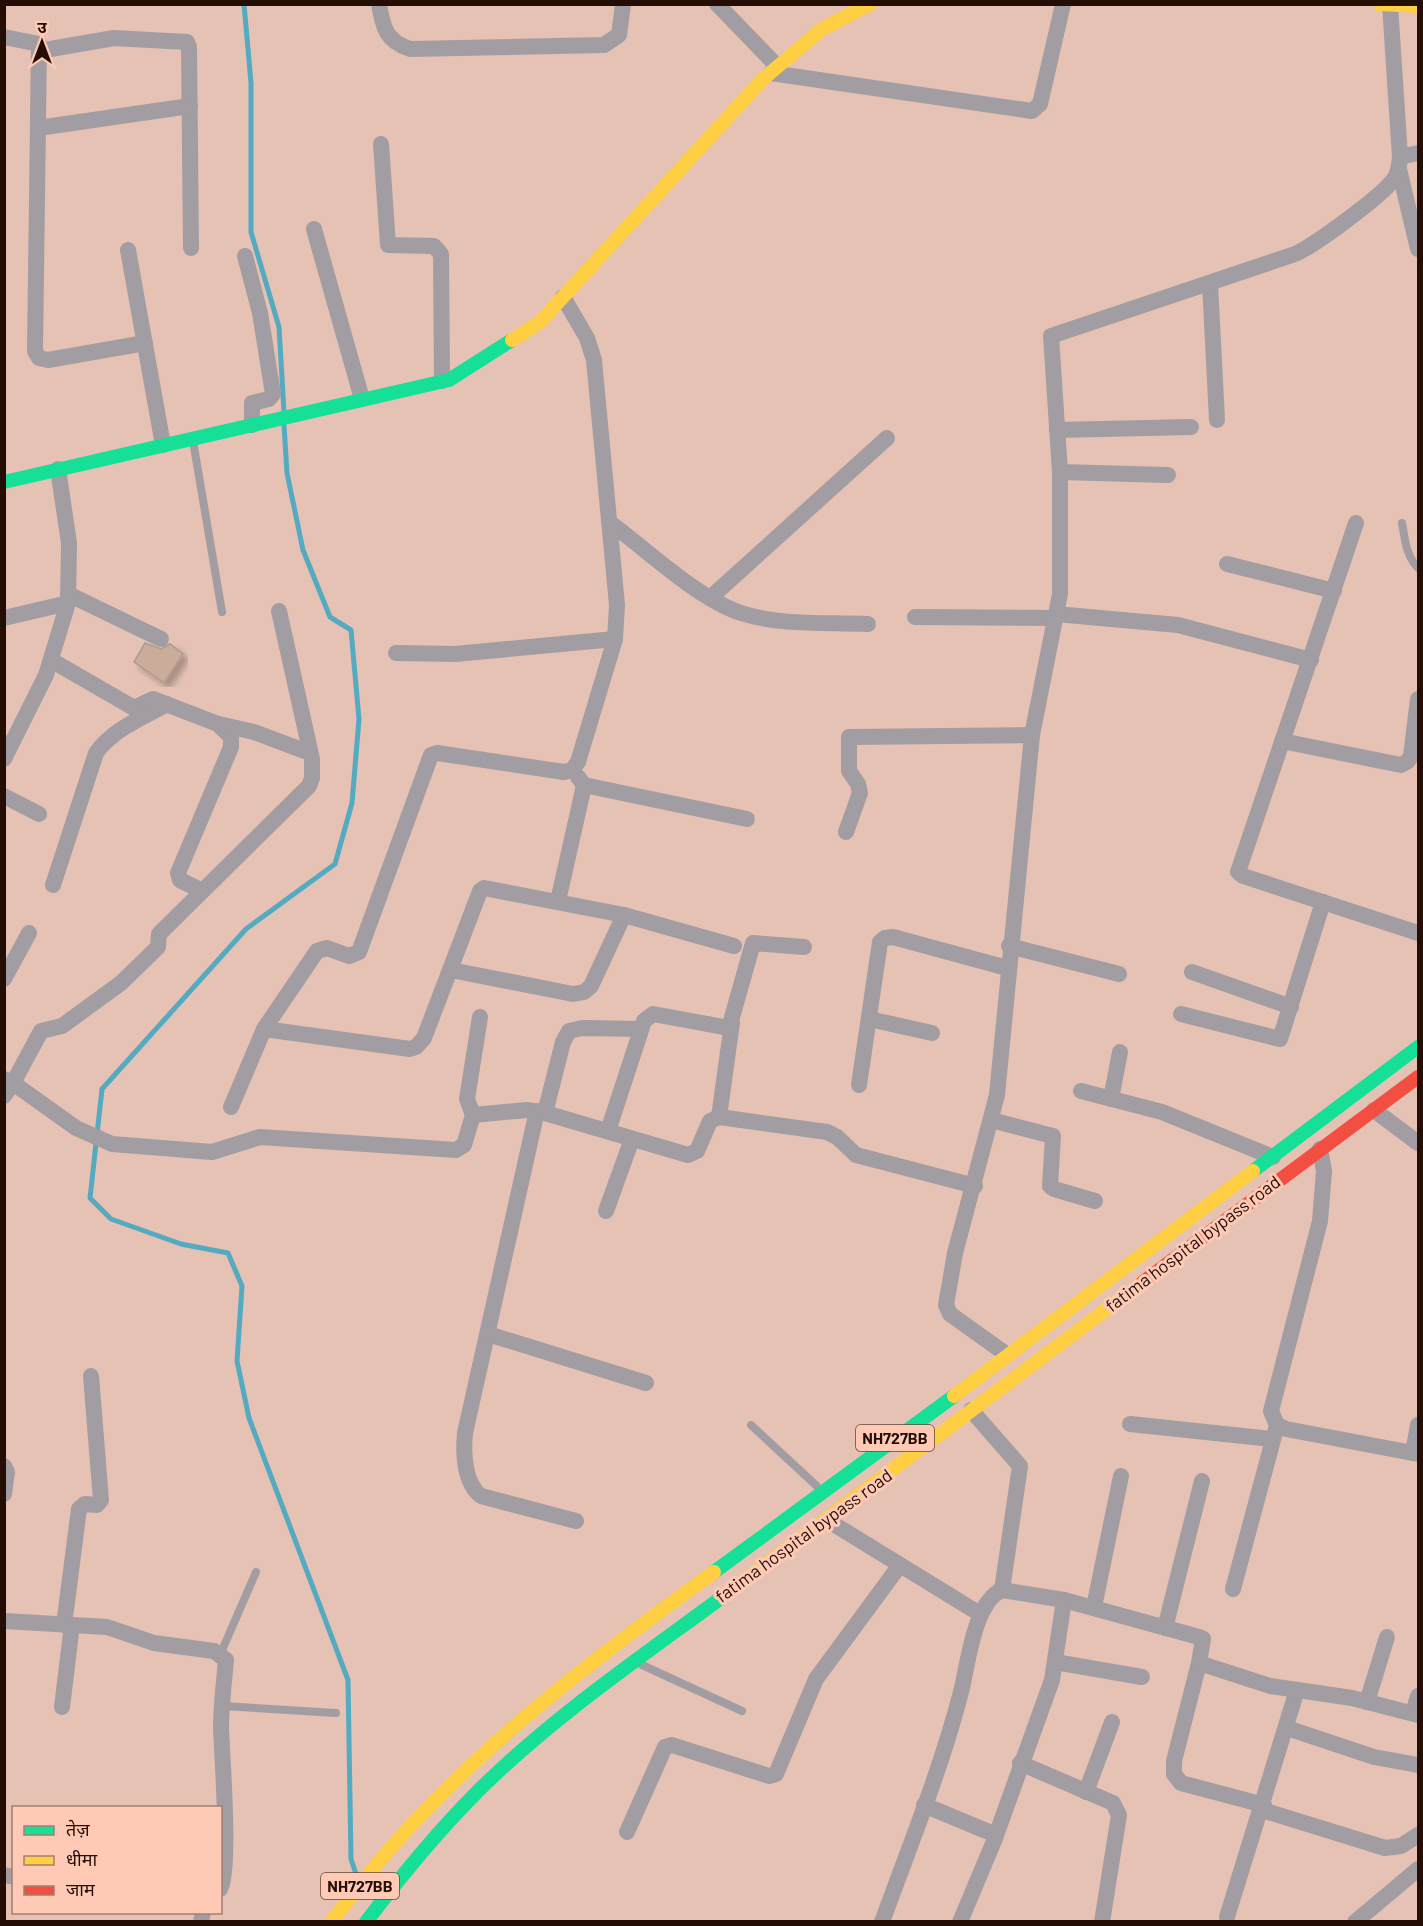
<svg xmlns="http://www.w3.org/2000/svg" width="1423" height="1926" font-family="Barlow,'Noto Sans Devanagari',sans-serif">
	<defs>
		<filter id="shadow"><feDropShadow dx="5.5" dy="5.5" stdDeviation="3" flood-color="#0004"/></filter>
	</defs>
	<rect width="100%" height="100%" fill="#e5c2b4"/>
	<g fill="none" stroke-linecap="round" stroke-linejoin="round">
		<g stroke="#54aac0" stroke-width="5">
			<polyline points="244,4 251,83 251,232 279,327 284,412"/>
			<polyline points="284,425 287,473 303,550 330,617 351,630 359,719 352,803 335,864 246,929 102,1089 90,1198 111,1219 181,1244 228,1253 242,1286 237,1361 249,1418 348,1680 351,1859 356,1874"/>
		</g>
	</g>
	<polygon fill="#c9ac9a" stroke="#b29a8b" stroke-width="1.5" filter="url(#shadow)" points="145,643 161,649 170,644 183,654 164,683 134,662"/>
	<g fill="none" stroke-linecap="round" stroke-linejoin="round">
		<g stroke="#a29da2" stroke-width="8">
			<polyline points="193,441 222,612"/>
			<path d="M1402,523C1405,539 1406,556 1418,568"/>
			<polyline points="751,1425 821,1490"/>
			<polyline points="220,1655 256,1572"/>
			<polyline points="642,1665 742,1711"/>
			<polyline points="223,1706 336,1713"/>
		</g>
		<g stroke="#a29da2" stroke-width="16">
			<path d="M379,4C383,28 386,41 410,49L604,45L619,35L623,4"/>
			<polyline points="717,4 778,67"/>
			<polyline points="4,37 39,44 35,351 39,358 48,360 145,343"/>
			<polyline points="39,51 114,38 187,42 189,47 191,248"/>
			<polyline points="771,73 1032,111 1040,104 1063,4"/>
			<polyline points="38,128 190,106"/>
			<polyline points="381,144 388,245 434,246 441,254 442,381"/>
			<polyline points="1400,157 1418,153"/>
			<polyline points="1399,169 1418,249"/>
			<polyline points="314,229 362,399"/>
			<polyline points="128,250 163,445"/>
			<polyline points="245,256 260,313 273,394 269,399 252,403 252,425"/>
			<polyline points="1210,284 1217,420"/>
			<polyline points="1057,430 1191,427"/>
			<polyline points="1060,472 1168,475"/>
			<path d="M609,522C646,549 698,599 741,613C781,626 827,622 868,624"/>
			<polyline points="1356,523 1238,872 1243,876 1418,933"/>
			<polyline points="1227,564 1334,591"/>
			<polyline points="68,594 161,639"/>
			<polyline points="710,598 887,438"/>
			<polyline points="1056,614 1178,625 1311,660"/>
			<polyline points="915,617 1056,618"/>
			<polyline points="4,618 68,603 69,543 58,469"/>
			<polyline points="396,653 455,654 615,639"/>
			<polyline points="51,660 134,708 153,699 218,724 231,737 231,747 178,873 180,880 202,891"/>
			<polyline points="219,724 254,732 310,753"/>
			<polyline points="1282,741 1401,765 1408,761 1411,756 1418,699"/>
			<polyline points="4,759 46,675 68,603"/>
			<polyline points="584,785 747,819"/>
			<polyline points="4,796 39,814"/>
			<polyline points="846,832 860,793 858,784 849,771 849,737 1032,735"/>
			<path d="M53,885L96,753C113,729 142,718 167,704"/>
			<polyline points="558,901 583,790 584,785 578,777"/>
			<polyline points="1009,946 1119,974"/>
			<polyline points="451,970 573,994 584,992 591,986 624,915"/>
			<polyline points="1192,972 1291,1007"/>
			<polyline points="4,979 29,933"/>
			<polyline points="1181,1014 1280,1039 1323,902"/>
			<polyline points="869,1019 932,1033"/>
			<polyline points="264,1029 410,1049 416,1047 424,1038 480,891 484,888 624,915 734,946"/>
			<polyline points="4,1079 13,1083 41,1031 62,1026 121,983 158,947 159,934 309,786 312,778 312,759 279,611"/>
			<polyline points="859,1085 880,942 885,938 893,937 1007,968"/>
			<polyline points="1081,1091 1162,1112 1273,1157"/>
			<polyline points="4,1096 13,1083 76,1128 112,1144 212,1152 260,1137 456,1150 464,1145 473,1115 527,1110 545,1113 688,1155 697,1151 710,1121 719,1117 827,1132 837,1137 856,1155 975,1186"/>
			<polyline points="1111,1099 1120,1052"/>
			<polyline points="231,1107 264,1029 317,951 327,948 349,956 359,952 431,755 437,753 564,772 572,770 578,762 615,639 617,605 594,360 587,338 563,297"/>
			<polyline points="1374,1110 1418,1143"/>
			<path d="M537,1111L465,1433C463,1453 464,1483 481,1496L576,1521"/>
			<polyline points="545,1113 563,1042 569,1031 582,1028 641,1029"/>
			<polyline points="473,1115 467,1099 480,1017"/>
			<polyline points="719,1117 732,1023"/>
			<polyline points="991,1120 1053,1136 1050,1186 1054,1189 1095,1201"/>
			<polyline points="608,1131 644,1021 653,1014 729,1028 753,943 804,947"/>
			<polyline points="1320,1149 1324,1171 1320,1221 1271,1411 1277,1425 1286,1429 1418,1454"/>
			<polyline points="606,1211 632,1139"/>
			<polyline points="488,1334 646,1383"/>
			<path d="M1006,1354L950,1314L946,1305L955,1253L997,1095L1032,735L1060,594V472L1051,336L1295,254C1314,246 1383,195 1394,179C1399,172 1399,165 1400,157L1390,5"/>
			<polyline points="971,1410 1020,1466 1002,1590"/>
			<polyline points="1130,1424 1272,1439"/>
			<polyline points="1413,1453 1418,1425"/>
			<polyline points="4,1466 7,1472 4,1494"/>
			<polyline points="827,1520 980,1614"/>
			<polyline points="1233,1589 1277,1425"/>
			<polyline points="1094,1607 1121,1476"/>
			<path d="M4,1621L107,1627L154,1643L214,1651L226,1660C224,1683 221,1706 221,1729C222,1756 231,1871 220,1889"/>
			<polyline points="64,1625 79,1509 85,1504 97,1505 101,1500 91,1376"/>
			<polyline points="1165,1628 1202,1481"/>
			<polyline points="1055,1662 1142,1677"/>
			<polyline points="1199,1663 1174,1761 1174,1774 1181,1783 1264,1805"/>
			<polyline points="1367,1702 1387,1637"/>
			<polyline points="62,1707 72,1625"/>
			<polyline points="1413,1713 1418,1696"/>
			<polyline points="1287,1728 1374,1757 1418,1765"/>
			<polyline points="1020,1763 1113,1803 1119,1815 1102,1922"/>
			<polyline points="1086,1792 1112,1722"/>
			<polyline points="924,1805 996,1835"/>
			<polyline points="1262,1810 1385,1848 1401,1846 1418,1835"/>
			<polyline points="627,1832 665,1747 672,1745 769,1776 776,1774 816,1679 900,1565"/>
			<polyline points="4,1875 14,1877"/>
			<polyline points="1227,1917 1297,1690"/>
			<polyline points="201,1922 203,1912"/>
			<path d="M882,1922C910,1845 942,1767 962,1688C968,1662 975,1601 1002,1590L1064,1600L1199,1637L1203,1639L1199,1663L1270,1686L1352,1698L1418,1715"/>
			<polyline points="960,1922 994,1841 1052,1680 1064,1600"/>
			<polyline points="1355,1922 1418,1869"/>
		</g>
		<g stroke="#16e098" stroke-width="14">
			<polyline points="4,482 449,380 512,340"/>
			<polyline points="1253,1171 1418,1047"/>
			<polyline points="714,1572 954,1396"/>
			<path d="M366,1922C401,1876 438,1831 479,1790C553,1717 641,1657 725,1595"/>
		</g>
		<g stroke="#ffcf43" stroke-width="14">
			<polyline points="1380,4 1418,6"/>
			<polyline points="512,340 540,322 763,79 822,29 870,4"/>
			<polyline points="954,1396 1253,1171"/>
			<polyline points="725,1595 1143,1282"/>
			<path d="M331,1922C350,1898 368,1874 388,1851C480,1745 600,1654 714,1572"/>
		</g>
		<polyline stroke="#f24e42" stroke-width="14" points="1143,1282 1418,1077"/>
	</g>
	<g text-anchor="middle" stroke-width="6" stroke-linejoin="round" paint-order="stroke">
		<g fill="#fec9b5" stroke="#65453a" stroke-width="1.5">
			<rect x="856" y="1425" width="78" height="26" rx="4.5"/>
			<rect x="321" y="1873" width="78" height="26" rx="4.5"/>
		</g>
		<g font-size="16" font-weight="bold" fill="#230d05">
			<text x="895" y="1444">NH727BB</text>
			<text x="360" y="1892">NH727BB</text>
		</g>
		<g font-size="18" fill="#230d05" stroke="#fec9b5">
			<text transform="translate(1193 1244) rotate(-37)" y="6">fatima hospital bypass road</text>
			<text transform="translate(804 1536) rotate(-36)" y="6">fatima hospital bypass road</text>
		</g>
	</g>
	<rect width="1423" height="1926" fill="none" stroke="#230d05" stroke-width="12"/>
	<rect x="12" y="1806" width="210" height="108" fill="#fec9b5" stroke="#a67e6f" stroke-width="1.5"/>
	<rect x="24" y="1826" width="30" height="9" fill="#16e098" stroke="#a67e6f" stroke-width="1.5"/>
	<text x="66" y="1836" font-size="18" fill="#230d05">तेज़</text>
	<rect x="24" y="1856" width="30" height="9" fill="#ffcf43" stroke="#a67e6f" stroke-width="1.5"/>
	<text x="66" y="1866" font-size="18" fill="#230d05">धीमा</text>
	<rect x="24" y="1886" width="30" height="9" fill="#f24e42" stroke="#a67e6f" stroke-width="1.5"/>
	<text x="66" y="1896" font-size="18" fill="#230d05">जाम</text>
	<g transform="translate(42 42)" stroke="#fec9b5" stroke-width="4.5" paint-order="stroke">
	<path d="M0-4.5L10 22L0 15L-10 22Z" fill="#230d05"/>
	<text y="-9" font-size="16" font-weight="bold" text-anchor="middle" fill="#230d05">उ</text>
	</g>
</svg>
